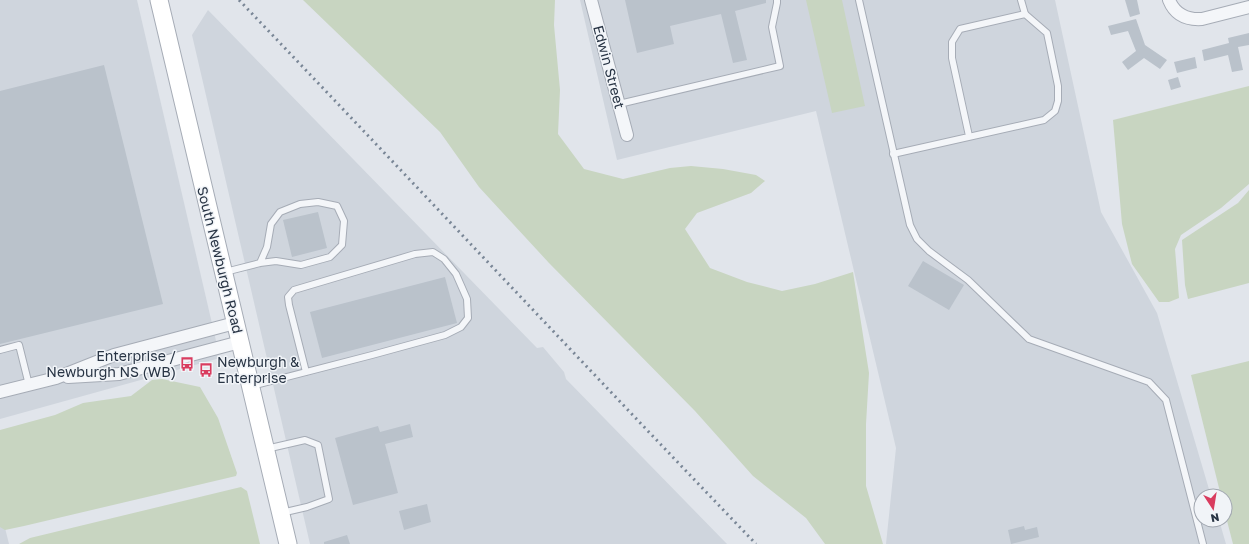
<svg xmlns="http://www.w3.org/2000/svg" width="1249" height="544" font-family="'Golos Text',sans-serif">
	<rect width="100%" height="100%" fill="#e1e5eb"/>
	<g fill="#cfd5dd">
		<polygon points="0,0 137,0 220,358 0,419"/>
		<polygon points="580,0 1055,0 1101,212 1157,313 1211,496 1201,496 1201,520 1219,520 1226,544 886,544 896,448 816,111 617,160"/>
		<polygon points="208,10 537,348 543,347 564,372 566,379 727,544 310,544 192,35"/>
		<polygon points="0,508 9,544 0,544"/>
	</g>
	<g fill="#c8d5c1">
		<polygon points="303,0 555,0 554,25 560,90 558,134 584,169 623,179 670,168 691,166 723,169 756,175 765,181 751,193 697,213 685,229 710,268 747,282 782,291 815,284 853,272 869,373 866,424 866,486 883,544 825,544 806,518 753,476 695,411 549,263 479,187 440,132"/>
		<polygon points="806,0 842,0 865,106 832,113"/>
		<polygon points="1249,86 1249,184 1221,208 1181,235 1175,249 1179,298 1169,302 1159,302 1132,264 1122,224 1113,120"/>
		<polygon points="1249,190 1249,283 1188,299 1185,285 1182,240 1238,203"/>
		<polygon points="1249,361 1249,544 1233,544 1225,513 1225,496 1221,496 1191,375"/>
		<polygon points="162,379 200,387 218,418 237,473 236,476 24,526 5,530 0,527 0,430 55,415 83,403 131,396 152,380"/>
		<polygon points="241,487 247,491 260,544 19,544 30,538"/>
	</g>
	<g fill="#bac2cb">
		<polygon points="625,0 766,0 766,3 735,11 747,60 733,63 721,14 670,26 674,44 637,53"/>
		<polygon points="1125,0 1137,0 1140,14 1130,17"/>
		<polygon points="1136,19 1145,45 1167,60 1160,69 1144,58 1128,70 1122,62 1136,51 1128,31 1111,35 1108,26"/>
		<polygon points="1249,33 1249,45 1238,47 1243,70 1232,72 1228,55 1204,61 1202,50 1229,43 1228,38"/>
		<polygon points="1195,57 1197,68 1177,73 1174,62"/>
		<polygon points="104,65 163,304 0,344 0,91"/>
		<polygon points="1178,77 1181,87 1171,90 1168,80"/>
		<polygon points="318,212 327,248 292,257 283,220"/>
		<polygon points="923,261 964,285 949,310 908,286"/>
		<polygon points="445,277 457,323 322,358 310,312"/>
		<polygon points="410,424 413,437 385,444 398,493 353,505 335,438 378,426 380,432"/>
		<polygon points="427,504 431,522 404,530 399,511"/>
		<polygon points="1024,526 1025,530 1037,527 1039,537 1011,544 1008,530"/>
		<polygon points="347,535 350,544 324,544 324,542"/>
	</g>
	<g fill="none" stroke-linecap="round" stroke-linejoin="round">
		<defs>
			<g id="lane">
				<polyline points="859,0 910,225 917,239 929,251 968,280 1029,339 1149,382 1166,400 1203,544"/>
				<polyline points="1021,0 1025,14"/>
				<polyline points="619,104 780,66 772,27 777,3 777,0"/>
				<polyline points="893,154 1044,120 1055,111 1058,101 1058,86 1047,33 1025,14 960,29 952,42 952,58 969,136"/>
				<polyline points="225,272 260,263 276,261 301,265 330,257 342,245 344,221 337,206 318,202 300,204 280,212 271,224 267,247 260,263"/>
				<polyline points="0,350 19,345 29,385"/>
				<polyline points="252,386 372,355 445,335 461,327 468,318 467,299 456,274 444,259 433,252 415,254 294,290 288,297 289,305 306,372"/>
				<polyline points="266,449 305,440 318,445 329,499 307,507 281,513"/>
			</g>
			<g id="street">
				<polyline points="591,0 627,135"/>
				<path d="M1169,0C1175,15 1187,20 1202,19L1249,7"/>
				<polyline points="68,377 119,374 240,342"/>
				<polyline points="0,392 56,378 114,355 235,323"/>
			</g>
			<polyline id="secondary" points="159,0 288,544"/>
		</defs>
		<use href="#lane" stroke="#a6acb6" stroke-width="8"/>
		<use href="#street" stroke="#a6acb6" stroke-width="14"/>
		<use href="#secondary" stroke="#a6acb6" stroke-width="19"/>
		<use href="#lane" stroke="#f4f6f9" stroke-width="6"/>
		<use href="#street" stroke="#f4f6f9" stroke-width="12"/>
		<use href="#secondary" stroke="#fff" stroke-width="17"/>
		<path stroke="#798696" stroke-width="3" stroke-dasharray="2 4" stroke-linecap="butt" d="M239,0C412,181 583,364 756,544"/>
	</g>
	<defs>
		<symbol id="bus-bare" viewBox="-9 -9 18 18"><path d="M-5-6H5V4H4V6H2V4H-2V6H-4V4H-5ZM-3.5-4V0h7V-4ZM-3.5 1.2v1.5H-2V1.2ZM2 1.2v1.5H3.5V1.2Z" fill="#d93c5f" stroke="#f1f4f8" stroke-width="2.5" paint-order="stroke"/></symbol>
	</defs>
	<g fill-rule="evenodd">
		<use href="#bus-bare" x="177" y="354" width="20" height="20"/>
		<use href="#bus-bare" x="196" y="360" width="20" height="20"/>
	</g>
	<g text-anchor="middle" stroke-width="3" stroke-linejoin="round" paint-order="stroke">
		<g font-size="14" fill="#283444" stroke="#f1f4f8">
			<text transform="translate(609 67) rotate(75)" y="5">Edwin Street</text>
			<text transform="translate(220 260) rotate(76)" y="5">South Newburgh Road</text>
		</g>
		<g font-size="14" fill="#283444" stroke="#f1f4f8" text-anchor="end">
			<text x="176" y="361">Enterprise /<tspan x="176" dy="16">Newburgh NS (WB)</tspan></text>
			<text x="217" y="367" text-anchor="start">Newburgh &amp;<tspan x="217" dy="16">Enterprise</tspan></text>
		</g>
	</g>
	<g transform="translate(1213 508) rotate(168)"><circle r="19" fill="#f1f4f8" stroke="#a1a7b0"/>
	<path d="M0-3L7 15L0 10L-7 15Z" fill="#d93c5f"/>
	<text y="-6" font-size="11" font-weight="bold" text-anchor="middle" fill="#283444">N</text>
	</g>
</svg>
